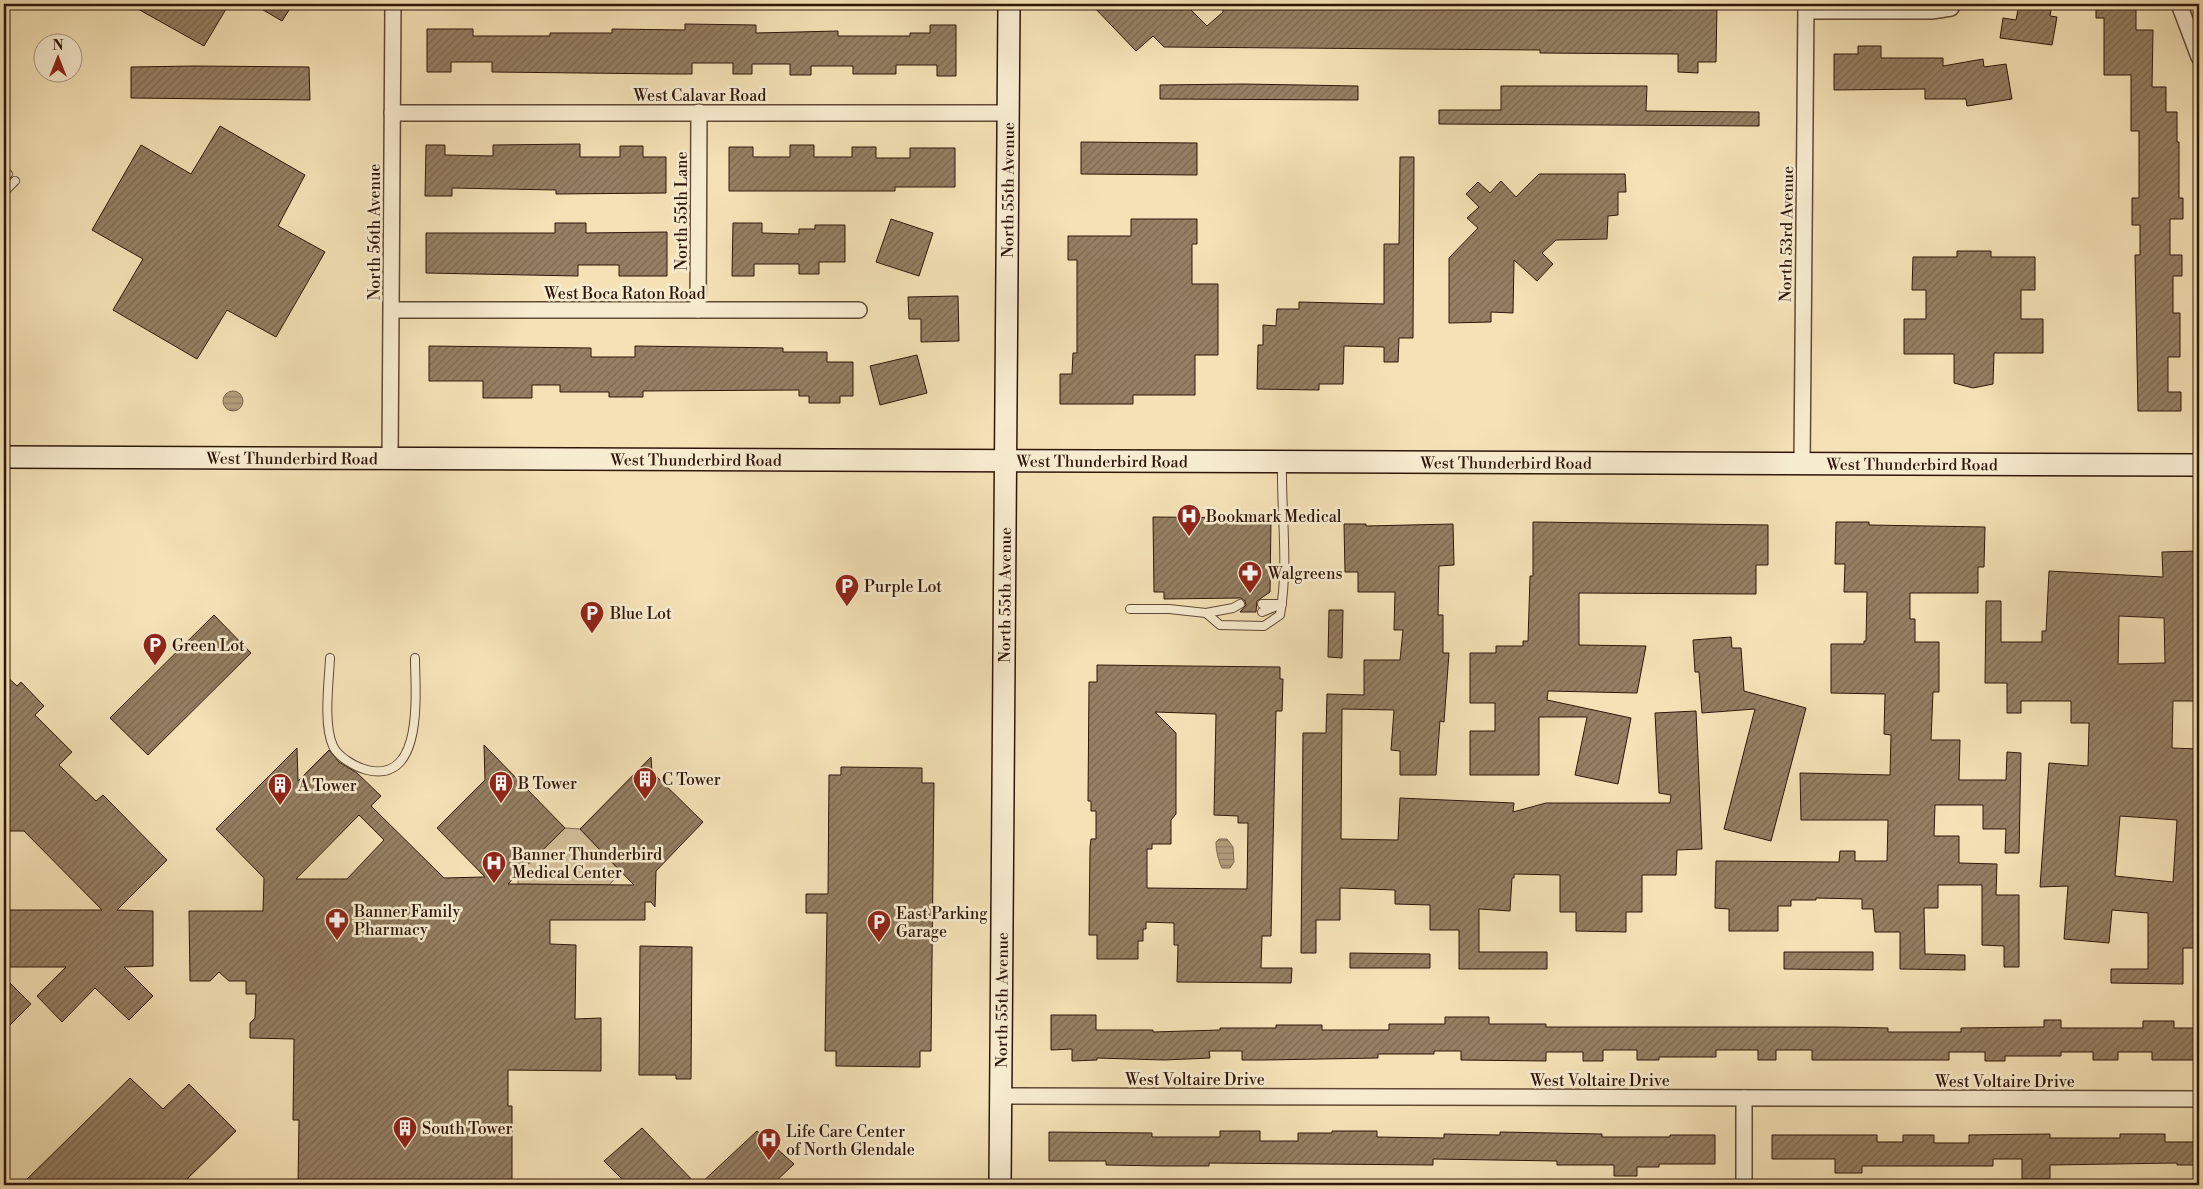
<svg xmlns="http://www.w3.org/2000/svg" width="2203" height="1189" font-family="'Libre Bodoni',serif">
	<defs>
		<pattern id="water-rules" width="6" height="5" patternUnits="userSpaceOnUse" patternTransform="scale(1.25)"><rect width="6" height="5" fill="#b19d7c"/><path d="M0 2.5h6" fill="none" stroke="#907f64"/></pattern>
		<pattern id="building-hatch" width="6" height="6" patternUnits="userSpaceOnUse" patternTransform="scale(1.25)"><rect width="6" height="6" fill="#958063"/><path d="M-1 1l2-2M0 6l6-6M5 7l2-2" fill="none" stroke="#7a6850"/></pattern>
	</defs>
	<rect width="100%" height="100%" fill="#f4e2b6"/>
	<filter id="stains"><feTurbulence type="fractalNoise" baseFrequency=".004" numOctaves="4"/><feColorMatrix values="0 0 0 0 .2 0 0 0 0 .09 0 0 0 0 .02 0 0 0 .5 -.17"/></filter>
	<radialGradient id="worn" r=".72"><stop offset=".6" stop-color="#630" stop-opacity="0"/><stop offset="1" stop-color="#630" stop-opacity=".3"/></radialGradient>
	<polygon fill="#d2bf99" stroke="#806a52" points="565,828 580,829 621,872 609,885 518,884 518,874"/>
	<g fill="url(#water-rules)" stroke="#7d674e">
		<circle cx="233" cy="401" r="10"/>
		<path d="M1219,839H1227L1233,847L1234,862L1230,868H1222C1218,860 1216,850 1216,842Z"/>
	</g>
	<g fill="url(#building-hatch)" stroke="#2e160a" fill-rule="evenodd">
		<polygon points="129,4 229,4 204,46"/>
		<polygon points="253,4 293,4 282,21"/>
		<polygon points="1091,4 1185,4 1207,26 1223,12 1223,6 1377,10 1459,8 1459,4 1537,4 1537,10 1672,10 1673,4 1717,4 1716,62 1698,62 1698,73 1678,72 1678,54 1540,53 1540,50 1164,47 1153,36 1136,51"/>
		<polygon points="2019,4 2052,4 2050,16 2057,17 2052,45 2000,38 2003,18 2016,20"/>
		<polygon points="2096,4 2136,4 2136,30 2153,30 2152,87 2166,87 2166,112 2177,112 2177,142 2179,142 2179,198 2183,198 2183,219 2170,219 2170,255 2182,255 2182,276 2173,276 2173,313 2180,313 2180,357 2168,357 2168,392 2181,392 2181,411 2138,411 2135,255 2140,255 2140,225 2132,225 2132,198 2139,198 2139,131 2131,131 2131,75 2104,75 2104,18 2096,18"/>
		<polygon points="685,24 756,25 756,33 838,31 838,36 910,36 910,33 930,33 930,25 956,25 956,76 937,76 937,65 896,65 896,74 853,74 853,66 811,66 811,75 790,75 790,64 752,64 752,74 733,74 733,63 692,63 692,74 671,74 492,72 492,62 451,62 451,72 427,72 427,29 473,29 473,36 550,36 550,33 612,33 612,29 685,30"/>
		<polygon points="1858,46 1881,46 1881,58 1943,58 1943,66 1983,59 1984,67 2006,64 2012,99 1967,106 1966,99 1925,99 1925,89 1834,90 1834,54 1858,54"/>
		<polygon points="195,66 309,67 310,100 131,98 131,67"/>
		<polygon points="1243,84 1358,86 1358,100 1160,99 1160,85"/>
		<polygon points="1501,86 1647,86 1646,111 1759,112 1759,126 1439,124 1439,110 1501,110"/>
		<polygon points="220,126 305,175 278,226 325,252 276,337 227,310 197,359 113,310 143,259 92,230 141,145 191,174"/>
		<polygon points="1081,142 1197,143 1197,175 1081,174"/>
		<polygon points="580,144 580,157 620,157 620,146 643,146 643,157 666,157 666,193 556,194 556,190 452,188 452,196 425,196 426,145 445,145 445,155 493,156 493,145"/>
		<polygon points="790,145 814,145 814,157 852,157 852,147 876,147 876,158 910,158 910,148 955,148 955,187 895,187 895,191 729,191 729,147 753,147 753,157 790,157"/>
		<polygon points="1400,157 1414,157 1413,338 1399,338 1398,362 1384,362 1384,347 1344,346 1343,384 1319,384 1319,390 1257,389 1258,345 1263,345 1263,325 1276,326 1277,309 1299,309 1299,302 1384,304 1384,244 1399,244"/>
		<polygon points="1539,174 1625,174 1626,192 1618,192 1618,215 1608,216 1607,239 1556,240 1542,253 1553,264 1537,281 1514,260 1513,313 1491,312 1491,322 1449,323 1449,258 1478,228 1467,218 1479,207 1466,194 1478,182 1490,193 1501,181 1516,197"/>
		<polygon points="891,219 933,233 919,276 876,262"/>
		<polygon points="1131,219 1197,219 1197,244 1192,244 1192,284 1218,284 1218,355 1195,355 1195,395 1133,395 1133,404 1060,404 1060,374 1072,374 1073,353 1077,353 1077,260 1068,260 1068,236 1131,236"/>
		<polygon points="555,223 586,223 586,233 667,232 667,276 619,276 619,265 578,265 578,276 426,273 426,233 555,233"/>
		<polygon points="733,223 762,223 762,233 799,234 799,229 815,229 815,225 845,225 845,262 819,262 819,274 799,274 799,264 754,264 754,276 732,276"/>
		<polygon points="1957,251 1991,251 1991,257 2035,257 2035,290 2021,290 2021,319 2043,319 2043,353 1994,353 1993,384 1973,388 1954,383 1954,354 1904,354 1904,319 1926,319 1926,290 1912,290 1913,257 1957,257"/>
		<polygon points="958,296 959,341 921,342 921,319 909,319 908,297"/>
		<polygon points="429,346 591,348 591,357 635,357 635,346 783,348 783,352 827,352 827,362 853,362 853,396 840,396 840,403 809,403 809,396 799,396 799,390 643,391 643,397 609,397 609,392 560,392 560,385 532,385 532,398 483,398 483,381 429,381"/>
		<polygon points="917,355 927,393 880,405 870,366"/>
		<polygon points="1153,517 1271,518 1270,592 1257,601 1256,612 1240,612 1246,605 1245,601 1241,598 1164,599 1164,592 1154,592"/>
		<polygon points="1533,522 1768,525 1768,565 1756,565 1756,594 1579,593 1579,645 1646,646 1637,693 1548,691 1547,700 1631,718 1618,784 1575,775 1587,717 1539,717 1539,775 1470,775 1470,731 1495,731 1495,703 1470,703 1470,653 1496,653 1496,646 1523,646 1523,641 1528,641 1530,576 1533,576"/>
		<polygon points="1836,522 1869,522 1869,525 1985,527 1984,567 1978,567 1978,593 1910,593 1910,619 1915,619 1915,642 1939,642 1939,692 1933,692 1931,740 1960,740 1959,780 2006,780 2007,752 2021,753 2019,853 2005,853 2006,829 1983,829 1983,805 1935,805 1934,836 1959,836 1959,863 1997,864 1996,895 2019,895 2019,967 2004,967 2004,946 1982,945 1982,885 1938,885 1938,908 1924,908 1925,954 1965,955 1965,970 1900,969 1900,932 1875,932 1873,909 1862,909 1862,899 1816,898 1816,900 1791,900 1791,906 1778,906 1778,931 1729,931 1729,909 1715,908 1716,861 1839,862 1840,851 1855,851 1855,861 1887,861 1888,820 1801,820 1800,773 1890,775 1891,735 1884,734 1885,694 1831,693 1831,644 1864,644 1864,641 1866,641 1867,592 1844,592 1845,564 1835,564"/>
		<polygon points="1344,524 1366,524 1366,526 1453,524 1454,565 1439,566 1438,615 1443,615 1443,653 1449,653 1444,722 1440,721 1436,775 1400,775 1400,751 1391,750 1394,710 1342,709 1341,839 1398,840 1400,798 1514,803 1513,812 1546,803 1670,803 1671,795 1659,793 1655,713 1696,711 1702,849 1677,850 1676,875 1642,875 1642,912 1626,912 1626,932 1576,931 1576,912 1560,912 1560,875 1514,874 1514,878 1512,878 1510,911 1479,909 1479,952 1547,952 1547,969 1459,969 1459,930 1430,930 1430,905 1395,904 1395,890 1340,888 1340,920 1316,920 1316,953 1301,953 1303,733 1326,733 1327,694 1364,695 1364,660 1400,660 1403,630 1394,630 1395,592 1358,592 1358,572 1345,572"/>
		<path d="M2199,551V701H2173L2172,748L2199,749V948H2183V984L2111,983V969H2148V913L2112,910L2109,943L2064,939L2068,886L2040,887L2049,763L2088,766L2089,723H2071V701H2021V713H2007V683H1985L1986,601H2001V642H2042V631H2046L2049,571L2163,577L2162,552ZM2119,616L2164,618L2165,663L2118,664ZM2120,816L2177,820L2173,882L2115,876Z"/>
		<polygon points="1329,610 1343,610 1342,658 1328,657"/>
		<polygon points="214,615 251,653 148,755 110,718"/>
		<polygon points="1731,637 1732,648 1741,648 1744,691 1806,708 1771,841 1724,829 1755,709 1702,713 1699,672 1695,672 1693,640"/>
		<path d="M1097,665L1280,667V679H1283L1282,711H1276L1271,936H1262L1261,968H1292L1291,983L1177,982L1178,945H1174V923L1146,922V929H1143V941H1138V959H1097V935H1089L1090,847L1091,839H1096V811H1091V801H1088L1089,682H1097ZM1155,712L1216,714L1214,815L1238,816V823H1248L1247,889L1147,888V849H1152V844H1171V820L1176,814V733Z"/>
		<polygon points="4,674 17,686 21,682 44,706 35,715 72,752 59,765 96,801 103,795 167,860 117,910 153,911 153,966 124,967 153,996 129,1020 95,988 62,1022 37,996 66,967 4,967 4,910 102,910 24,831 4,831"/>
		<path d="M484,745L565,828L508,884L634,885L580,829L651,757L652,772L703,822L656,871L655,907L651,902H645V920H550V944L576,945L575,1019L601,1018V1071L508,1070V1106H512V1185H298L299,1120H293L294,1039L250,1038V1023L255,1018L256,994H246V981H229L219,972L210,981H190L189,911H263L264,878L216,829L297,748L298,781L329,750L339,762L357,773L381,796L371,806L444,878L485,877L437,828L485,780ZM359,815L384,840L347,879H296Z"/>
		<polygon points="841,767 922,768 922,783 934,783 931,1051 920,1051 920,1067 836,1066 836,1051 825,1051 827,913 806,913 806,894 828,894 829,775 841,775"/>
		<polygon points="640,946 692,947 691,1079 676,1079 676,1075 639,1075"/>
		<polygon points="1784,952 1873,952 1873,970 1784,969"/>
		<polygon points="1350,953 1430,954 1430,968 1350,968"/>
		<polygon points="4,977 31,1004 4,1031"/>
		<polygon points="1051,1015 1096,1015 1096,1030 1153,1030 1153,1032 1220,1030 1220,1028 1276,1028 1276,1025 1322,1025 1322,1030 1389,1030 1389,1024 1445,1024 1445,1017 1489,1017 1489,1024 1546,1024 1546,1027 1835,1027 1888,1028 1888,1032 1961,1032 1961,1028 2044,1027 2044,1020 2061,1020 2061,1028 2143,1028 2143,1021 2174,1021 2174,1028 2199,1028 2199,1060 2152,1060 2152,1052 2118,1052 2118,1060 2093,1060 2093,1052 2061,1052 2061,1056 2005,1056 2005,1061 1985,1061 1985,1052 1949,1052 1949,1060 1812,1060 1812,1050 1776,1050 1776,1060 1758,1060 1758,1050 1716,1050 1716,1057 1659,1057 1659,1060 1637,1060 1637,1050 1603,1050 1603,1061 1583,1061 1583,1052 1546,1052 1546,1061 1461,1060 1461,1051 1434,1051 1434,1054 1378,1054 1378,1058 1265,1060 1242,1060 1242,1051 1209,1051 1210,1058 1164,1060 1097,1058 1097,1060 1072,1061 1072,1049 1051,1050"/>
		<polygon points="130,1078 163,1109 189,1084 236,1131 181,1185 21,1185"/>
		<polygon points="642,1128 697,1185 628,1185 604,1161"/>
		<polygon points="757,1131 794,1164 772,1185 699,1185"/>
		<polygon points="1220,1131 1260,1131 1260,1141 1298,1141 1298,1133 1332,1133 1332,1131 1377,1131 1377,1137 1444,1138 1444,1134 1500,1135 1500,1132 1602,1134 1602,1137 1670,1137 1670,1135 1715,1135 1715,1164 1659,1164 1659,1167 1637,1167 1637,1176 1614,1176 1614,1165 1557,1165 1557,1161 1433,1159 1433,1165 1209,1163 1209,1166 1163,1166 1106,1165 1106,1161 1049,1161 1049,1132 1152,1133 1152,1137 1220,1137"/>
		<polygon points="2050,1134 2050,1138 2120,1138 2120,1134 2165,1134 2165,1142 2199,1142 2199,1165 2177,1165 2177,1163 2050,1165 2050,1179 2022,1179 2022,1159 1993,1159 1993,1166 1862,1166 1862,1173 1835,1173 1835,1159 1772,1159 1772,1135 1877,1135 1877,1142 1903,1142 1903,1135 1934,1135 1934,1143 1969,1143 1969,1135"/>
	</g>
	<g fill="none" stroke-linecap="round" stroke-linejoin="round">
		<defs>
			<g id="lane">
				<polyline points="4,178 8,174"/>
				<polyline points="4,192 15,181"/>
				<polyline points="1262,604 1277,604"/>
				<path d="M1130,609H1169L1206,613L1220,625L1264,626L1280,615C1289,565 1281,514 1282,464"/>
				<polyline points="1262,612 1282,604"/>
				<polyline points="1206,613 1233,608 1240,604"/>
				<path d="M330,658C329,682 323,724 333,746C338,757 355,767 367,770C425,784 415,691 415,658"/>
			</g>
			<g id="street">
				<polyline points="2179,4 2199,57"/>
				<polyline points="1806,11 1932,11 1951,8 1953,4"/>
				<polyline points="392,113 1007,113"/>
				<polyline points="392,310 859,310"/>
				<polyline points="698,310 699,112"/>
				<polyline points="390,460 393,4"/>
				<polyline points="1802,464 1806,4"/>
				<polyline points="1001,1096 2199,1099"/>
				<polyline points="1744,1185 1744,1098"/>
			</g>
			<g id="secondary">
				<path id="s1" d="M4,457L2199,465"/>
				<path id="s2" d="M1000,1185L1009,4"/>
			</g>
		</defs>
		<use href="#lane" stroke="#604935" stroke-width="10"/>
		<use href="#street" stroke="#604935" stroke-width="18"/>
		<use href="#secondary" stroke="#2e160a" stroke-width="24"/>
		<use href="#lane" stroke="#f8ecd0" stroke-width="8"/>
		<use href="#street" stroke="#f8ecd0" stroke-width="15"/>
		<use href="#secondary" stroke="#f8ecd0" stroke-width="21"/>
	</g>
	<defs>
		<symbol id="hospital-pin" viewBox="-11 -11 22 30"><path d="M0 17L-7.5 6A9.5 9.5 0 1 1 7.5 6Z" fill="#8f2418" stroke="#f8ecd0"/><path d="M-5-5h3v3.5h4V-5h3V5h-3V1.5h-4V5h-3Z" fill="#fff"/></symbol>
		<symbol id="pharmacy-pin" viewBox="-11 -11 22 30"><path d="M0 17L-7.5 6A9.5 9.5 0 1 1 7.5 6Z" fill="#8f2418" stroke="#f8ecd0"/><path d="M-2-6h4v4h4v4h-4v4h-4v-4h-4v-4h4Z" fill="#fff"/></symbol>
		<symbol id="parking-pin" viewBox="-11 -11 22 30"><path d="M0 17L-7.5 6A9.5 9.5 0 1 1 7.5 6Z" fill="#8f2418" stroke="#f8ecd0"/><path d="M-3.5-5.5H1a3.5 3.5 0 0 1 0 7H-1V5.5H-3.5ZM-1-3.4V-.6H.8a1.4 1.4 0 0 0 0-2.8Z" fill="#fff"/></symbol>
		<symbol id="building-pin" viewBox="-11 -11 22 30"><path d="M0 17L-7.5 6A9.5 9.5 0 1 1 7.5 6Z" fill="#8f2418" stroke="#f8ecd0"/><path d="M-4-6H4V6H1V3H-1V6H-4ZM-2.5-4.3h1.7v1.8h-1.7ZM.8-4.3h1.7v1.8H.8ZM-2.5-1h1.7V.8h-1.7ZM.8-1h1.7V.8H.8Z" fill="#fff"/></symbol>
	</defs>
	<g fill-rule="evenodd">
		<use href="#hospital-pin" x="1175" y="502" width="28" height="38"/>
		<use href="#pharmacy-pin" x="1236" y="559" width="28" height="38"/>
		<use href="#parking-pin" x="833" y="572" width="28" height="38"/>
		<use href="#parking-pin" x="578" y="599" width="28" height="38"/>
		<use href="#parking-pin" x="141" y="631" width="28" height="38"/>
		<use href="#building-pin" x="631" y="765" width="28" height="38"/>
		<use href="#building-pin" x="487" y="769" width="28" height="38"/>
		<use href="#building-pin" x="266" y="771" width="28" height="38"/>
		<use href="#hospital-pin" x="480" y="849" width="28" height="38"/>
		<use href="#pharmacy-pin" x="323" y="906" width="28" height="38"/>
		<use href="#parking-pin" x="865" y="908" width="28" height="38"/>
		<use href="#building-pin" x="391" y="1114" width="28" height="38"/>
		<use href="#hospital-pin" x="755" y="1126" width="28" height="38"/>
	</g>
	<g text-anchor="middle" stroke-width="5" stroke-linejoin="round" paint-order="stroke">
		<g font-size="16" fill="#2e160a" stroke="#f8ecd0">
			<text x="700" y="101">West Calavar Road</text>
			<text dy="6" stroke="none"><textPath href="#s2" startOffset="995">North 55th Avenue</textPath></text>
			<text transform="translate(681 211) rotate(-90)" y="6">North 55th Lane</text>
			<text transform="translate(374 232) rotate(-90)" y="6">North 56th Avenue</text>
			<text transform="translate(1786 234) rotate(-89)" y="6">North 53rd Avenue</text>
			<text x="625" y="299">West Boca Raton Road</text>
			<text dy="6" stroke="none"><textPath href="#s1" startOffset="288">West Thunderbird Road</textPath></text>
			<text dy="6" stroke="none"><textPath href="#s1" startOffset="692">West Thunderbird Road</textPath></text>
			<text dy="6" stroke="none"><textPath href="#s1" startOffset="1098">West Thunderbird Road</textPath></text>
			<text dy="6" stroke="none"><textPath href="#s1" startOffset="1502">West Thunderbird Road</textPath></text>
			<text dy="6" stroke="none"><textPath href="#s1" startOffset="1908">West Thunderbird Road</textPath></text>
			<text dy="6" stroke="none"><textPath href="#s2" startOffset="590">North 55th Avenue</textPath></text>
			<text dy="6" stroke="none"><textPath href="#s2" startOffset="185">North 55th Avenue</textPath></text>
			<text x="1195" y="1085">West Voltaire Drive</text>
			<text x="1600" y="1086">West Voltaire Drive</text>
			<text x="2005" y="1087">West Voltaire Drive</text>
		</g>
		<g font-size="16" fill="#2e160a" stroke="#f8ecd0" text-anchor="start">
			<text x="1206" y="522">Bookmark Medical</text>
			<text x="1268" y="579">Walgreens</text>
			<text x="864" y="592">Purple Lot</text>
			<text x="610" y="619">Blue Lot</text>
			<text x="172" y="651">Green Lot</text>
			<text x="662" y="785">C Tower</text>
			<text x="518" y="789">B Tower</text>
			<text x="298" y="791">A Tower</text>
			<text x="512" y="860">Banner Thunderbird<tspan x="512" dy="18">Medical Center</tspan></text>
			<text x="354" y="917">Banner Family<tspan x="354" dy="18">Pharmacy</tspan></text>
			<text x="896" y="919">East Parking<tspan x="896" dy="18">Garage</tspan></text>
			<text x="422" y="1134">South Tower</text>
			<text x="786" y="1137">Life Care Center<tspan x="786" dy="18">of North Glendale</tspan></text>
		</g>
	</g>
	<rect width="2203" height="1189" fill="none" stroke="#f4e2b6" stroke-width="20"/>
	<rect x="5" y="5" width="2193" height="1179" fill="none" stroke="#2e160a" stroke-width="2.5"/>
	<rect x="10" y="10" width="2183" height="1169" fill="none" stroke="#2e160a"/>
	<g transform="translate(58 58)"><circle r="24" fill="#f8ecd0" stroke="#a79681"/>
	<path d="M0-4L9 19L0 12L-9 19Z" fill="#8f2418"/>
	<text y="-8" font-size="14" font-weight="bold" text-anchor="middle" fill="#2e160a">N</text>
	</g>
	<rect width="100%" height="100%" filter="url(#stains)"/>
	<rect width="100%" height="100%" fill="url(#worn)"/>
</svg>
